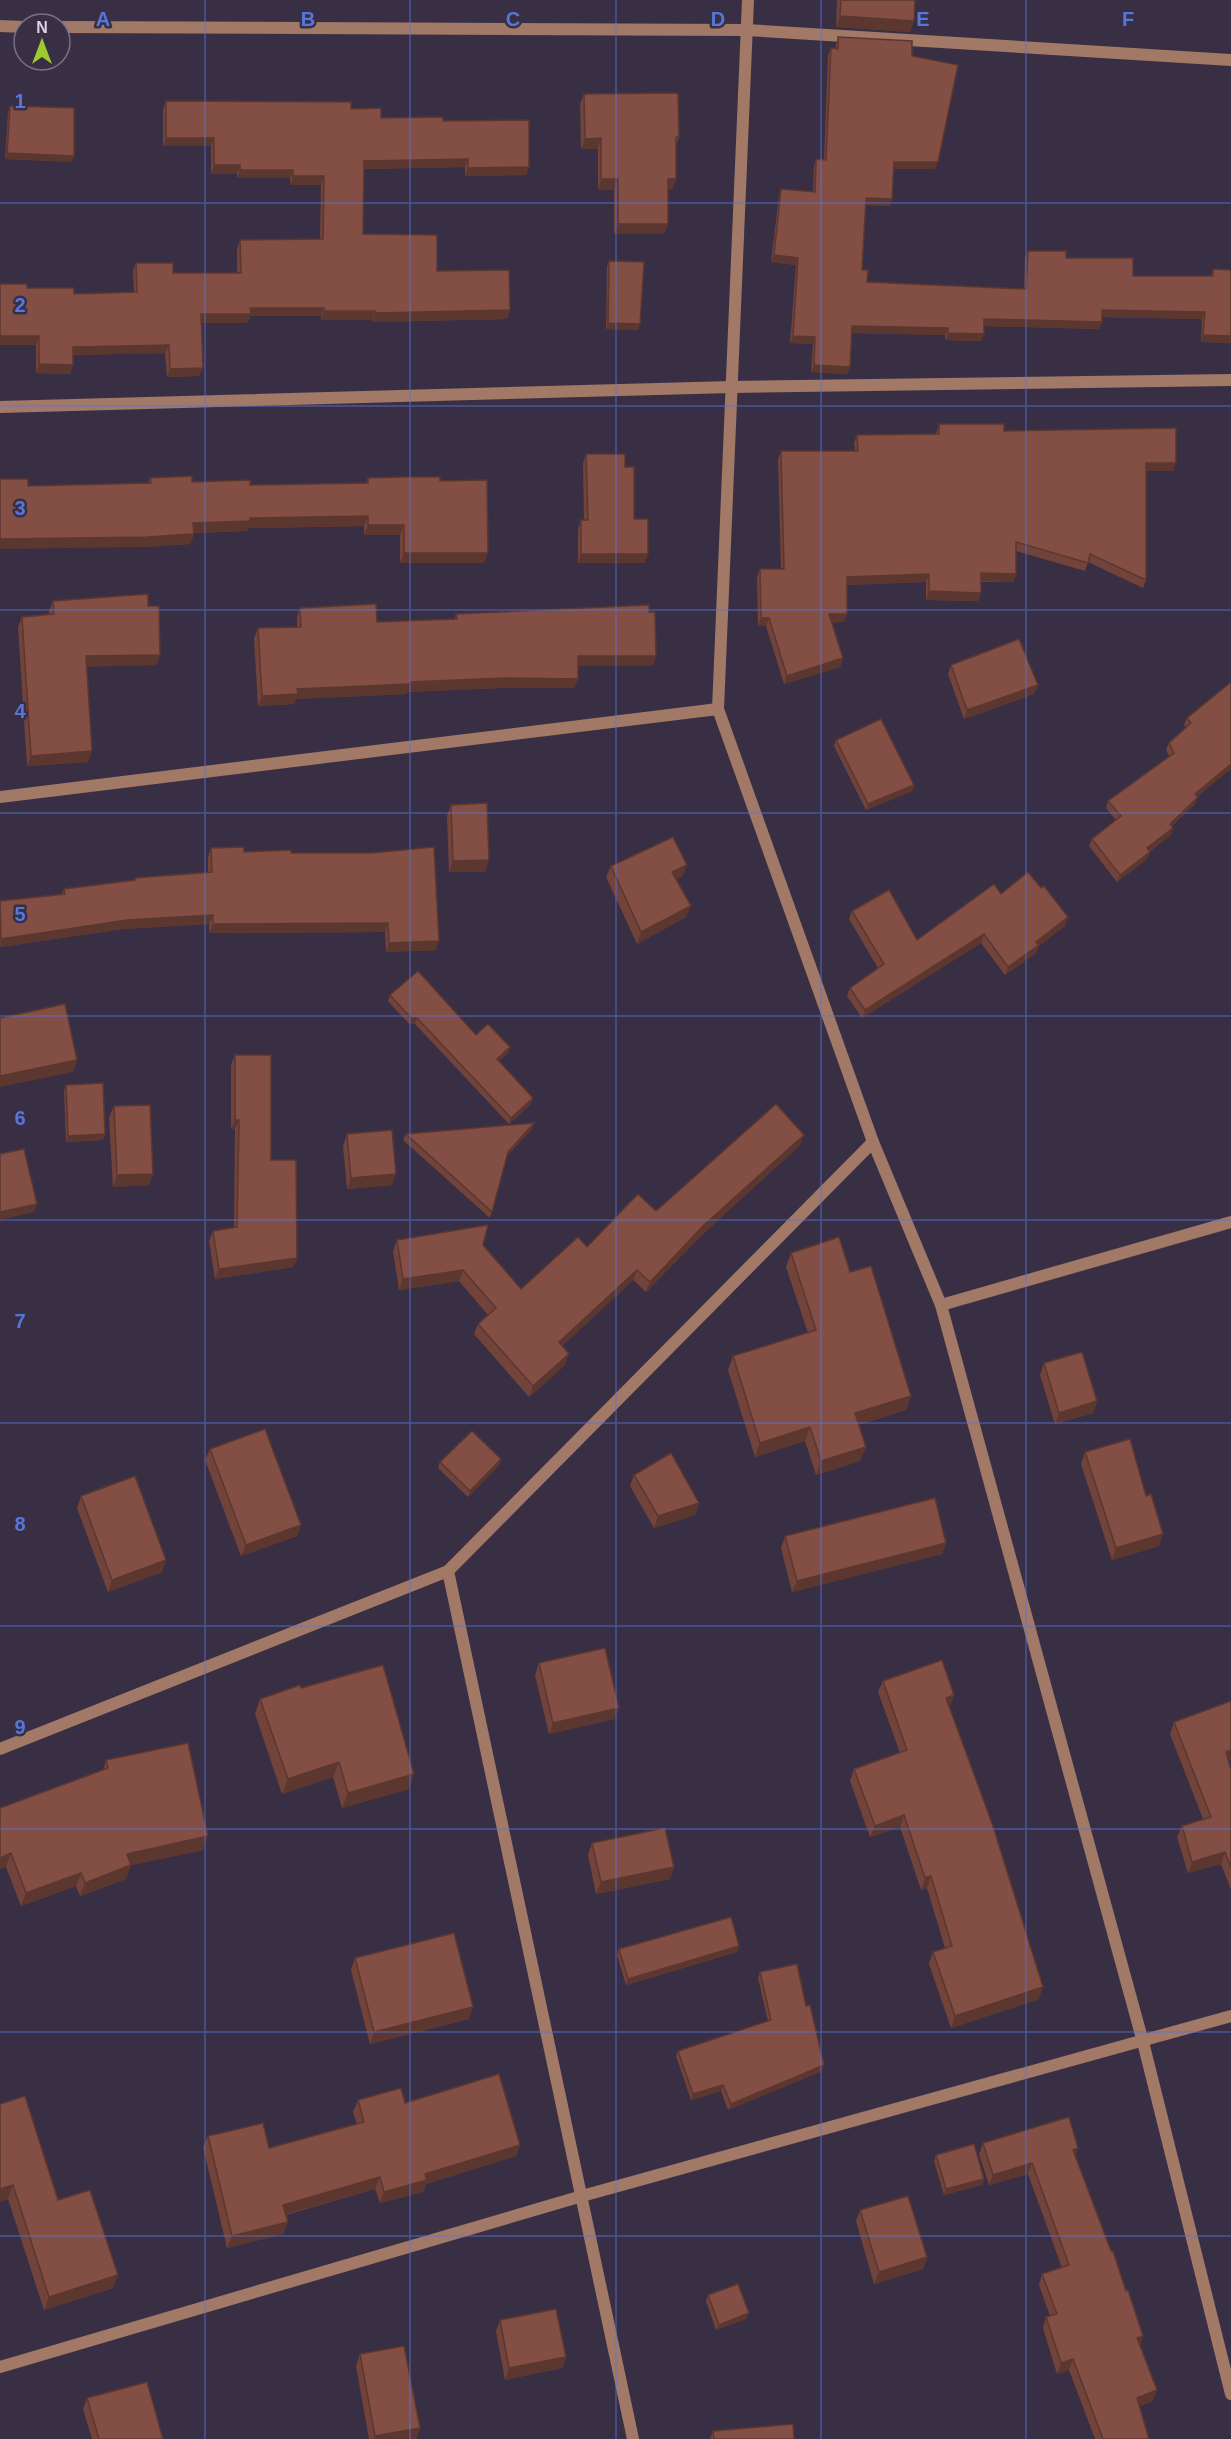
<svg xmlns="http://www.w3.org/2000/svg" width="1231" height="2439" font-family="Helvetica,sans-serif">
	<rect width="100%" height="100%" fill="#392f45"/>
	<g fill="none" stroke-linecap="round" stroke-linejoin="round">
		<g stroke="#a27866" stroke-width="12">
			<polyline points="748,0 718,709 873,1142 941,1305 1143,2042 1231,2394"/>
			<polyline points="0,26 24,27"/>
			<polyline points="60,27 746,30 1231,60"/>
			<polyline points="0,407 732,387 1231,380"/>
			<polyline points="0,797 718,709"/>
			<polyline points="941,1305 1231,1222"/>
			<polyline points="448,1571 633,2439"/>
			<polyline points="0,1749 448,1571 873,1142"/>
			<polyline points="0,2367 582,2196 1231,2016"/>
		</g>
	</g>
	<g fill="#71433a">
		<polygon points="837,0 915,0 910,32 836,27"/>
		<polygon points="838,37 912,56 935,169 894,169 892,199 890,206 866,205 862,270 867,282 1024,289 1025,258 1028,251 1066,258 1133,276 1211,276 1213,269 1231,270 1231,343 1201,342 1202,319 1102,317 1099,329 984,326 981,341 945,340 945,335 852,333 850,367 847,374 811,372 813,344 790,343 796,265 771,262 779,196 781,189 813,192 814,166 816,159 824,160 828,55 831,48 836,49 836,44"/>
		<polygon points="584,94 679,137 676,146 676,179 672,189 668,189 664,234 614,234 614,190 598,190 598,149 581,149 580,104"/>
		<polygon points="166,101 351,109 381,118 443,121 526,175 465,176 465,167 364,169 363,234 437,271 510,310 507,319 372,322 372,320 321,320 321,316 250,316 247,323 201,323 203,368 199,376 167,377 165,353 73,355 70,374 36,373 36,345 0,345 27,288 74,294 134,292 133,271 136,263 173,273 237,273 237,249 240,240 320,239 321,185 290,185 290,178 237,178 237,174 211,174 211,146 163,146 163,110"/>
		<polygon points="10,106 72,162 5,159 8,112"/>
		<polygon points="609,261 640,324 638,330 606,329 607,267"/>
		<polygon points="939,424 1004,431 1173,471 1146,471 1146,580 1143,588 1088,562 1085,571 1016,551 1016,574 1013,582 981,582 981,593 978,601 926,600 926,582 847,585 844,622 832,622 843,658 840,667 784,684 766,626 758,626 757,577 760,569 781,569 778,459 781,451 855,451 854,443 857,435 936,434"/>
		<polygon points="586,454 625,467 634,519 645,563 578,563 578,529 581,520 584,520 583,463"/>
		<polygon points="150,478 192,482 250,485 366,483 368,478 440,481 484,563 400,563 400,535 364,535 364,526 248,528 247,531 194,533 190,544 143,547 28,486 148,483"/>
		<polygon points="53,601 148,606 160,655 156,665 87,666 88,762 27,766 18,627 22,617 49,614 49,611"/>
		<polygon points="300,608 377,622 455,619 456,614 649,612 656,656 652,666 578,666 574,688 502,688 407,692 407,694 296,699 294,704 258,706 254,638 258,628 297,627 297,617"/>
		<polygon points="951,665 1038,685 1034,694 964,719 948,674"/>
		<polygon points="1231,682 1231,769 1197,796 1195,804 1172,826 1173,828 1171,835 1149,852 1150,852 1147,859 1117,882 1089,846 1092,839 1116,820 1106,808 1108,801 1170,757 1166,750 1169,743 1186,727 1184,725 1187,718"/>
		<polygon points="836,740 914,785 912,791 866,810 834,746"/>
		<polygon points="451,805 485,872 449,872 447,816"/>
		<polygon points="211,848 244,852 291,853 436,950 386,952 385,932 209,933 209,924 123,929 0,947 0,901 62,894 64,889 134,880 135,878 208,873 208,857"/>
		<polygon points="687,865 682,877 676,879 686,917 637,944 606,877 611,866"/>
		<polygon points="1001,894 1065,926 1039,946 1036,953 1005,975 981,943 862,1018 847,996 850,988 878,968 849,919 852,911 917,940"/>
		<polygon points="390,995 476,1035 510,1047 508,1053 499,1061 533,1098 531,1104 509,1124 415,1024 409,1024 388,1001"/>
		<polygon points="235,1055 271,1160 297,1258 293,1267 215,1279 209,1241 213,1231 234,1227 235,1129 231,1129 231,1065"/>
		<polygon points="66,1085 105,1134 103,1140 66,1142 64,1091"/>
		<polygon points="114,1106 153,1174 149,1185 113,1187 109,1118"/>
		<polygon points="534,1123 532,1129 506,1157 490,1218 403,1140 406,1134"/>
		<polygon points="347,1134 392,1185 347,1189 343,1146"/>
		<polygon points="800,1145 701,1236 646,1292 633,1280 562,1346 565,1365 529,1397 474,1334 478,1324 488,1315 459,1281 399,1290 393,1251 397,1240 483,1245 521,1289 587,1247 656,1211"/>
		<polygon points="791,1253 850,1272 911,1396 906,1410 858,1425 860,1461 816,1475 805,1441 755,1457 728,1370 733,1356 808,1333 786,1267"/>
		<polygon points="1044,1363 1097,1401 1093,1413 1055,1424 1040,1375"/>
		<polygon points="210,1449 301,1525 297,1536 241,1556 205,1460"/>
		<polygon points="1085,1452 1159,1546 1112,1560 1081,1464"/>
		<polygon points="501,1459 499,1465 468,1497 438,1468 440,1462"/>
		<polygon points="634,1475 699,1503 695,1515 654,1528 630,1486"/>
		<polygon points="81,1496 162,1572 108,1592 77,1508"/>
		<polygon points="785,1536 946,1543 942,1554 792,1592 781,1548"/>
		<polygon points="539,1663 619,1708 614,1719 549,1734 535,1675"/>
		<polygon points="883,1681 954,1695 950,1706 949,1706 1039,1999 951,2028 929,1964 933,1952 945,1948 927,1888 921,1890 900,1827 870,1837 850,1781 854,1769 900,1753 878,1692"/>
		<polygon points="301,1688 409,1789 342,1808 333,1777 282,1794 255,1714 260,1699"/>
		<polygon points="1174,1722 1228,1761 1231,1770 1231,1890 1221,1864 1188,1873 1177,1837 1182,1826 1203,1819 1170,1734"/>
		<polygon points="106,1760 203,1850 131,1865 126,1879 80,1896 76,1886 21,1906 6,1867 0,1808 103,1770"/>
		<polygon points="592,1843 674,1867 670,1879 596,1894 588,1855"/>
		<polygon points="739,1946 737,1952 626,1985 617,1955 619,1949"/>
		<polygon points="355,1958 469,2019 370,2044 351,1970"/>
		<polygon points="760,1972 822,2071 728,2110 721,2091 691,2100 676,2056 678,2051 768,2021 758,1978"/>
		<polygon points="358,2100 405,2103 520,2145 516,2156 426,2184 423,2192 380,2203 375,2189 286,2215 288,2222 283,2234 227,2248 203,2147 208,2136 269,2148 357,2124 353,2112"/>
		<polygon points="0,2104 58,2200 113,2288 44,2310 8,2199"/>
		<polygon points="983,2143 1075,2156 1143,2336 1140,2345 1153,2401 1140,2406 1149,2439 1095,2439 1069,2370 1057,2374 1043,2328 1046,2317 1050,2316 1039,2285 1042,2274 1062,2268 1028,2174 989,2185 979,2154"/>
		<polygon points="936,2155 984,2179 982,2185 944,2195 934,2161"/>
		<polygon points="860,2210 927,2257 923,2269 874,2284 856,2221"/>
		<polygon points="708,2295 749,2313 746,2319 716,2330 706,2301"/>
		<polygon points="500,2320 566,2357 562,2368 505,2380 496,2331"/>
		<polygon points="360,2354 420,2428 416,2439 369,2439 356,2366"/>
		<polygon points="87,2398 163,2439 92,2439 83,2409"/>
		<polygon points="713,2431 794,2439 710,2439"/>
	</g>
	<g fill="#5c3730">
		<polygon points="840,16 914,21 910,32 836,27"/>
		<polygon points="166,138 214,138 211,146 163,146"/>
		<polygon points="601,138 598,149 581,149 585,139"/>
		<polygon points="7,153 74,156 72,162 5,159"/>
		<polygon points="468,159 465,167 361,169 364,161"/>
		<polygon points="894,162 938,162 935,169 891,169"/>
		<polygon points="214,165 240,165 237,174 211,174"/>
		<polygon points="529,167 526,175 465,176 468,168"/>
		<polygon points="240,170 293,170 290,178 237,178"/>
		<polygon points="293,176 324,176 321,185 290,185"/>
		<polygon points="601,179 618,179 614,190 598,190"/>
		<polygon points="668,179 676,179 672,189 664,189"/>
		<polygon points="866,198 892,199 890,206 863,205"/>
		<polygon points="618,224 668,224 664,234 614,234"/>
		<polygon points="774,255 798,258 796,265 771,262"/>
		<polygon points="250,308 324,308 321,316 250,316 247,323 197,323 201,314"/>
		<polygon points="510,310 507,319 372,322 375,313"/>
		<polygon points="1102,310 1205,312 1202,319 1099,317"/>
		<polygon points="324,311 375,311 372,320 321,320"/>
		<polygon points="984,319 1102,322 1099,329 982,326"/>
		<polygon points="608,323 640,324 638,330 606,329"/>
		<polygon points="852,326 948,328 945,335 849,333"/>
		<polygon points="948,333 984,334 981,341 945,340"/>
		<polygon points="1203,335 1231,336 1231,343 1201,342"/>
		<polygon points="0,336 39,336 36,345 0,345"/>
		<polygon points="793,336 815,337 813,344 790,343"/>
		<polygon points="169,345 165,353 70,355 73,347"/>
		<polygon points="39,364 73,365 70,374 36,373"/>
		<polygon points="814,365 850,367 847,374 811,372"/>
		<polygon points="203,368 199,376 167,377 170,369"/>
		<polygon points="1146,463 1176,463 1173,471 1143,471"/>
		<polygon points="368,516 364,526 248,528 247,531 190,533 193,523 250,518"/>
		<polygon points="368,525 404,525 400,535 364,535"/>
		<polygon points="194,534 190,544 143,547 0,549 0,539"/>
		<polygon points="404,553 488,553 484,563 400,563"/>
		<polygon points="581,554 648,554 645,563 578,563"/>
		<polygon points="981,573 1016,574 1013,582 978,581"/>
		<polygon points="929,574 926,582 844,585 847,577"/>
		<polygon points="929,591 981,593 978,601 926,600"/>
		<polygon points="829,614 847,614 844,622 826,623"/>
		<polygon points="761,618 769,618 766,626 758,626"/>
		<polygon points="160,655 156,665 82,667 86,656"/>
		<polygon points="578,656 656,656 652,666 574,666"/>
		<polygon points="843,658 840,667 784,684 787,676"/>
		<polygon points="505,678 578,679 574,688 502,688 407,692 407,694 296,699 294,704 258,706 262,696 297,689"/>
		<polygon points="1038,685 1034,694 964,719 967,710"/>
		<polygon points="92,751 88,762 27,766 31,756"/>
		<polygon points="1231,764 1231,769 1192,801 1195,794"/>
		<polygon points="914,785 912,791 866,810 868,804"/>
		<polygon points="1198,797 1195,804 1167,831 1170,824"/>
		<polygon points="1173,828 1171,835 1144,855 1147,848"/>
		<polygon points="1150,852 1147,859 1117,882 1120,875"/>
		<polygon points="489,860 485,872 449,872 453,861"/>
		<polygon points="687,865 682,877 668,883 672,872"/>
		<polygon points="691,906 686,917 637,944 641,932"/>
		<polygon points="213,915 209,924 123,929 0,947 1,939 127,920"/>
		<polygon points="1068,917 1065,926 1039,946 1036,953 1005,975 1008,967 1036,942"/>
		<polygon points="388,923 385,932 209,933 213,924"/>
		<polygon points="984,934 981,943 862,1018 865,1010"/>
		<polygon points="439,941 436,950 386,952 389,943"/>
		<polygon points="411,1018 417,1018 415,1024 409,1024"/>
		<polygon points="510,1047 508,1053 495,1065 497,1059"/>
		<polygon points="77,1060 73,1072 0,1087 0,1076"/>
		<polygon points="533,1098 531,1104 509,1124 511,1118"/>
		<polygon points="235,1120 239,1120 235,1129 231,1129"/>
		<polygon points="534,1123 532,1129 505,1158 508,1152"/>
		<polygon points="105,1134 103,1140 66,1142 68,1136"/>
		<polygon points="804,1135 800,1145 701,1236 646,1292 650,1282 704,1225"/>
		<polygon points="153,1174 149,1185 113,1187 117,1175"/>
		<polygon points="396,1174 392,1185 347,1189 351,1178"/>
		<polygon points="37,1204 34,1212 0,1220 0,1212"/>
		<polygon points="297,1258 293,1267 215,1279 219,1269"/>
		<polygon points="463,1270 459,1281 399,1290 403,1279"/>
		<polygon points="637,1270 633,1280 555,1353 559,1342"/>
		<polygon points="569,1354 565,1365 529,1397 533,1386"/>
		<polygon points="911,1396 906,1410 849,1427 855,1413"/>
		<polygon points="1097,1401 1093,1413 1055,1424 1059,1413"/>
		<polygon points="810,1427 805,1441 755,1457 760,1443"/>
		<polygon points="866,1447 860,1461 816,1475 821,1461"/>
		<polygon points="501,1459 499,1465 468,1497 470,1491"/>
		<polygon points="699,1503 695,1515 654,1528 658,1516"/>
		<polygon points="301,1525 297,1536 241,1556 246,1545"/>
		<polygon points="1163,1534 1159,1546 1112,1560 1116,1548"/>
		<polygon points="946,1543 942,1554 792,1592 797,1581"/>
		<polygon points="166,1560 162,1572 108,1592 112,1580"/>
		<polygon points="954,1695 950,1706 941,1709 946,1698"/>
		<polygon points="619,1708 614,1719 549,1734 553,1723"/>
		<polygon points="1231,1750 1231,1760 1221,1763 1226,1752"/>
		<polygon points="339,1762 333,1777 282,1794 288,1779"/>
		<polygon points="414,1774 409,1789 342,1808 348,1793"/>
		<polygon points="904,1815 900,1827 870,1837 875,1826"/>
		<polygon points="208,1836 203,1850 122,1867 127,1854"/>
		<polygon points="1225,1852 1221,1864 1188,1873 1192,1862"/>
		<polygon points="11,1853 6,1867 0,1869 0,1858"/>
		<polygon points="131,1865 126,1879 80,1896 85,1883"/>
		<polygon points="674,1867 670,1879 596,1894 601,1882"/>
		<polygon points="81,1873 76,1886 21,1906 26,1893"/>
		<polygon points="931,1876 927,1888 921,1890 925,1878"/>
		<polygon points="739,1946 737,1952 626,1985 628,1979"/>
		<polygon points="1043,1987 1039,1999 951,2028 955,2016"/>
		<polygon points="473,2007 469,2019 370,2044 374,2032"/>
		<polygon points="824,2065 822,2071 728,2110 731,2104"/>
		<polygon points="723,2085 721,2091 691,2100 693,2094"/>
		<polygon points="520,2145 516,2156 426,2184 423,2192 380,2203 384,2192 425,2174"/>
		<polygon points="1078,2148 1075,2158 1073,2150"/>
		<polygon points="1032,2163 1028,2174 989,2185 993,2175"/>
		<polygon points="380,2177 375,2189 279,2216 283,2205"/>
		<polygon points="984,2179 982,2185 944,2195 946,2189"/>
		<polygon points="13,2185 8,2199 0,2202 0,2189"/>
		<polygon points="288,2222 283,2234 227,2248 232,2236"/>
		<polygon points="927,2257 923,2269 874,2284 879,2272"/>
		<polygon points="118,2275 113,2288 44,2310 49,2297"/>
		<polygon points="749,2313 746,2319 716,2330 719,2325"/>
		<polygon points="1143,2336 1139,2347 1137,2338"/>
		<polygon points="566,2357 562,2368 505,2380 509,2368"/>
		<polygon points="1073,2359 1069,2370 1057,2374 1061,2363"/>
		<polygon points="1157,2390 1153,2401 1133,2408 1137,2398"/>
		<polygon points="420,2428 416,2439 374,2439 375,2436"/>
	</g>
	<g fill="#834e44" stroke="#5c3730" stroke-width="1.5">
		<polygon points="841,0 915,0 914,21 840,16"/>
		<polygon points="838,37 912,41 912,56 958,65 938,162 894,162 892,199 866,198 862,270 868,270 867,282 1026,289 1028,251 1066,251 1066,258 1133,258 1133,276 1213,276 1213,269 1231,270 1231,336 1203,335 1205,312 1102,310 1102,322 984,319 984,334 948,333 948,328 852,326 850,367 814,365 815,337 793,336 798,258 774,255 781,189 815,192 816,159 826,160 831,48 838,49"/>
		<polygon points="678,93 679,137 676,137 676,179 668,179 668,224 618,224 618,179 601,179 601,138 585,139 584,94"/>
		<polygon points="166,101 351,102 351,109 381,108 381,118 443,117 443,121 529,120 529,167 468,168 468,159 364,161 363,234 437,235 437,271 509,270 510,310 375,313 375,311 324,311 324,308 250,308 251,314 201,314 203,368 170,369 169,345 73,347 73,365 39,364 39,336 0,336 0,284 27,284 27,288 74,288 74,294 137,292 136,263 173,263 173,273 241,273 240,240 323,239 324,176 293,176 293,170 240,170 240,165 214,165 214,138 166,138"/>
		<polygon points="10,106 74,108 74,156 7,153"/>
		<polygon points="609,261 644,262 640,324 608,323"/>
		<polygon points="939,424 1004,424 1004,431 1176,428 1176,463 1146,463 1146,580 1090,554 1088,563 1016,542 1016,574 981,573 981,593 929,591 929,574 847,577 847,614 829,614 843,658 787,676 769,618 761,618 760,569 784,569 781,451 858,451 857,435 939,434"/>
		<polygon points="586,454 625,454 625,467 634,467 634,519 648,519 648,554 581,554 581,520 588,520"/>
		<polygon points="192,476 192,482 250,480 250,485 368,483 368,478 403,477 440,477 440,481 487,480 488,553 404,553 404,525 368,525 368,516 250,518 250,521 193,523 194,534 147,537 0,539 0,479 28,479 28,486 151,483 150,478"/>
		<polygon points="148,594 148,606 159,606 160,655 86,656 92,751 31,756 22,617 54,614 53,601"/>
		<polygon points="376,604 377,622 457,619 456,614 649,605 649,612 655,612 656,656 578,656 578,679 505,678 410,682 410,684 297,689 298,694 262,696 258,628 301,627 300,608"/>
		<polygon points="1019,639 1038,685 967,710 951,665"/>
		<polygon points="1231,682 1231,764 1195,794 1198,797 1170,824 1173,828 1147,848 1150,852 1120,875 1092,839 1121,816 1108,801 1174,753 1169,743 1191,723 1187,718"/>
		<polygon points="881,719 914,785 868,804 836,740"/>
		<polygon points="487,803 489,860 453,861 451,805"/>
		<polygon points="673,837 687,865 672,872 691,906 641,932 611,866"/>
		<polygon points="244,847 244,852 291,850 291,853 371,853 434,847 439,941 389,943 388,923 213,924 213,915 127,920 1,939 0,901 65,894 64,889 135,880 135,878 212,872 211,848"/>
		<polygon points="1028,872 1041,888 1044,886 1068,917 1036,942 1039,945 1008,967 984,934 865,1010 850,988 884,964 852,911 889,890 917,940 994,884 1001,894"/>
		<polygon points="418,971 476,1035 488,1024 510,1047 497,1059 533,1098 511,1118 417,1018 411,1018 390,995"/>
		<polygon points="65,1004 77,1060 0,1076 0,1018"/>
		<polygon points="235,1055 271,1055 271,1160 296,1160 297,1258 219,1269 213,1231 237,1227 239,1120 235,1120"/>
		<polygon points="103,1083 105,1134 68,1136 66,1085"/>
		<polygon points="776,1104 804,1135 704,1225 650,1282 637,1270 559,1342 569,1354 533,1386 478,1324 496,1308 463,1270 403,1279 397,1240 488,1225 483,1245 521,1289 578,1237 587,1247 638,1194 656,1211"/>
		<polygon points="150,1105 153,1174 117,1175 114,1106"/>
		<polygon points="534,1123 508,1152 492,1212 406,1134"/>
		<polygon points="392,1130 396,1174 351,1178 347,1134"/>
		<polygon points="24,1149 37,1204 0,1212 0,1154"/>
		<polygon points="839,1237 850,1272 871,1266 911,1396 855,1413 866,1447 821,1461 810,1427 760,1443 733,1356 816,1330 791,1253"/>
		<polygon points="1082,1352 1097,1401 1059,1413 1044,1363"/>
		<polygon points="265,1429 301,1525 246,1545 210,1449"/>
		<polygon points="472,1431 501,1459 470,1491 440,1462"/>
		<polygon points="1130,1439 1146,1496 1151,1494 1163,1534 1116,1548 1085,1452"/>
		<polygon points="671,1453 699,1503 658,1516 634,1475"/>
		<polygon points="135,1476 166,1560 112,1580 81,1496"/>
		<polygon points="935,1498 946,1543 797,1581 785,1536"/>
		<polygon points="605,1648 619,1708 553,1723 539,1663"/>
		<polygon points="942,1660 954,1695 946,1698 993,1826 1043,1987 955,2016 933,1952 952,1946 931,1876 925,1878 904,1815 875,1826 854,1769 907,1750 883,1681"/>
		<polygon points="383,1665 414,1774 348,1793 339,1762 288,1779 260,1699 300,1685 301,1688"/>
		<polygon points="1231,1701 1231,1750 1226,1752 1231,1770 1231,1868 1225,1852 1192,1862 1182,1826 1211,1817 1174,1722"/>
		<polygon points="188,1743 208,1836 127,1854 131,1865 85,1883 81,1873 26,1893 11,1853 0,1858 0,1808 108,1768 106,1760"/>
		<polygon points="665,1828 674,1867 601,1882 592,1843"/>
		<polygon points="731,1917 739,1946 628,1979 619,1949"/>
		<polygon points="454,1933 473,2007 374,2032 355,1958"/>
		<polygon points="797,1964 806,2006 810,2005 824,2065 731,2104 723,2085 693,2094 678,2051 771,2020 760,1972"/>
		<polygon points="499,2074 520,2145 425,2174 427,2180 384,2192 380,2177 283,2205 288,2222 232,2236 208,2136 263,2123 269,2148 364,2122 358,2100 401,2088 405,2103"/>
		<polygon points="25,2096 58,2200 90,2190 118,2275 49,2297 13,2185 0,2189 0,2104"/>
		<polygon points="1069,2117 1078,2148 1073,2150 1111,2251 1113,2251 1126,2291 1128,2290 1143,2336 1137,2338 1157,2390 1137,2398 1149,2439 1103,2439 1073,2359 1061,2363 1046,2317 1057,2314 1042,2274 1069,2265 1032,2163 993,2175 983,2143"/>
		<polygon points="974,2144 984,2179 946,2189 936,2155"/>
		<polygon points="908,2196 927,2257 879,2272 860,2210"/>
		<polygon points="738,2284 749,2313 719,2325 708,2295"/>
		<polygon points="556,2309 566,2357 509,2368 500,2320"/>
		<polygon points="404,2346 420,2428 375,2436 360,2354"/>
		<polygon points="147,2382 163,2439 99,2439 87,2398"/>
		<polygon points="793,2424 794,2439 714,2439 713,2431"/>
	</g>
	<path fill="none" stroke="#5676db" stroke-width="1.5" stroke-opacity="0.55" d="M205,0V2439M410,0V2439M616,0V2439M821,0V2439M1026,0V2439M0,203H1231M0,406H1231M0,610H1231M0,813H1231M0,1016H1231M0,1220H1231M0,1423H1231M0,1626H1231M0,1829H1231M0,2032H1231M0,2236H1231"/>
	<g font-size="20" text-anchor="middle" font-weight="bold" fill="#5676db" stroke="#392f45" stroke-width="5" stroke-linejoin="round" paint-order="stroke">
		<text x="103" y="26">A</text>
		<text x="308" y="26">B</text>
		<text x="513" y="26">C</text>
		<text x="718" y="26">D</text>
		<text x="923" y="26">E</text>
		<text x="1128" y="26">F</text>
		<text x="20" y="108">1</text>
		<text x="20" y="312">2</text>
		<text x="20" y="515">3</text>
		<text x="20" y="718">4</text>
		<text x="20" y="921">5</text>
		<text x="20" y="1125">6</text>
		<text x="20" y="1328">7</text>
		<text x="20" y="1531">8</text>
		<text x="20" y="1734">9</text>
	</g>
	<g transform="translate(42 42)"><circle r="28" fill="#392f45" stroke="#797184" stroke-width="1.5"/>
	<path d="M0-4.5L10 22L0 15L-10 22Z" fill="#9eca2e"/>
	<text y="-9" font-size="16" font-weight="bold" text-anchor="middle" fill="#dad3e2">N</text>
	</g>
</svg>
